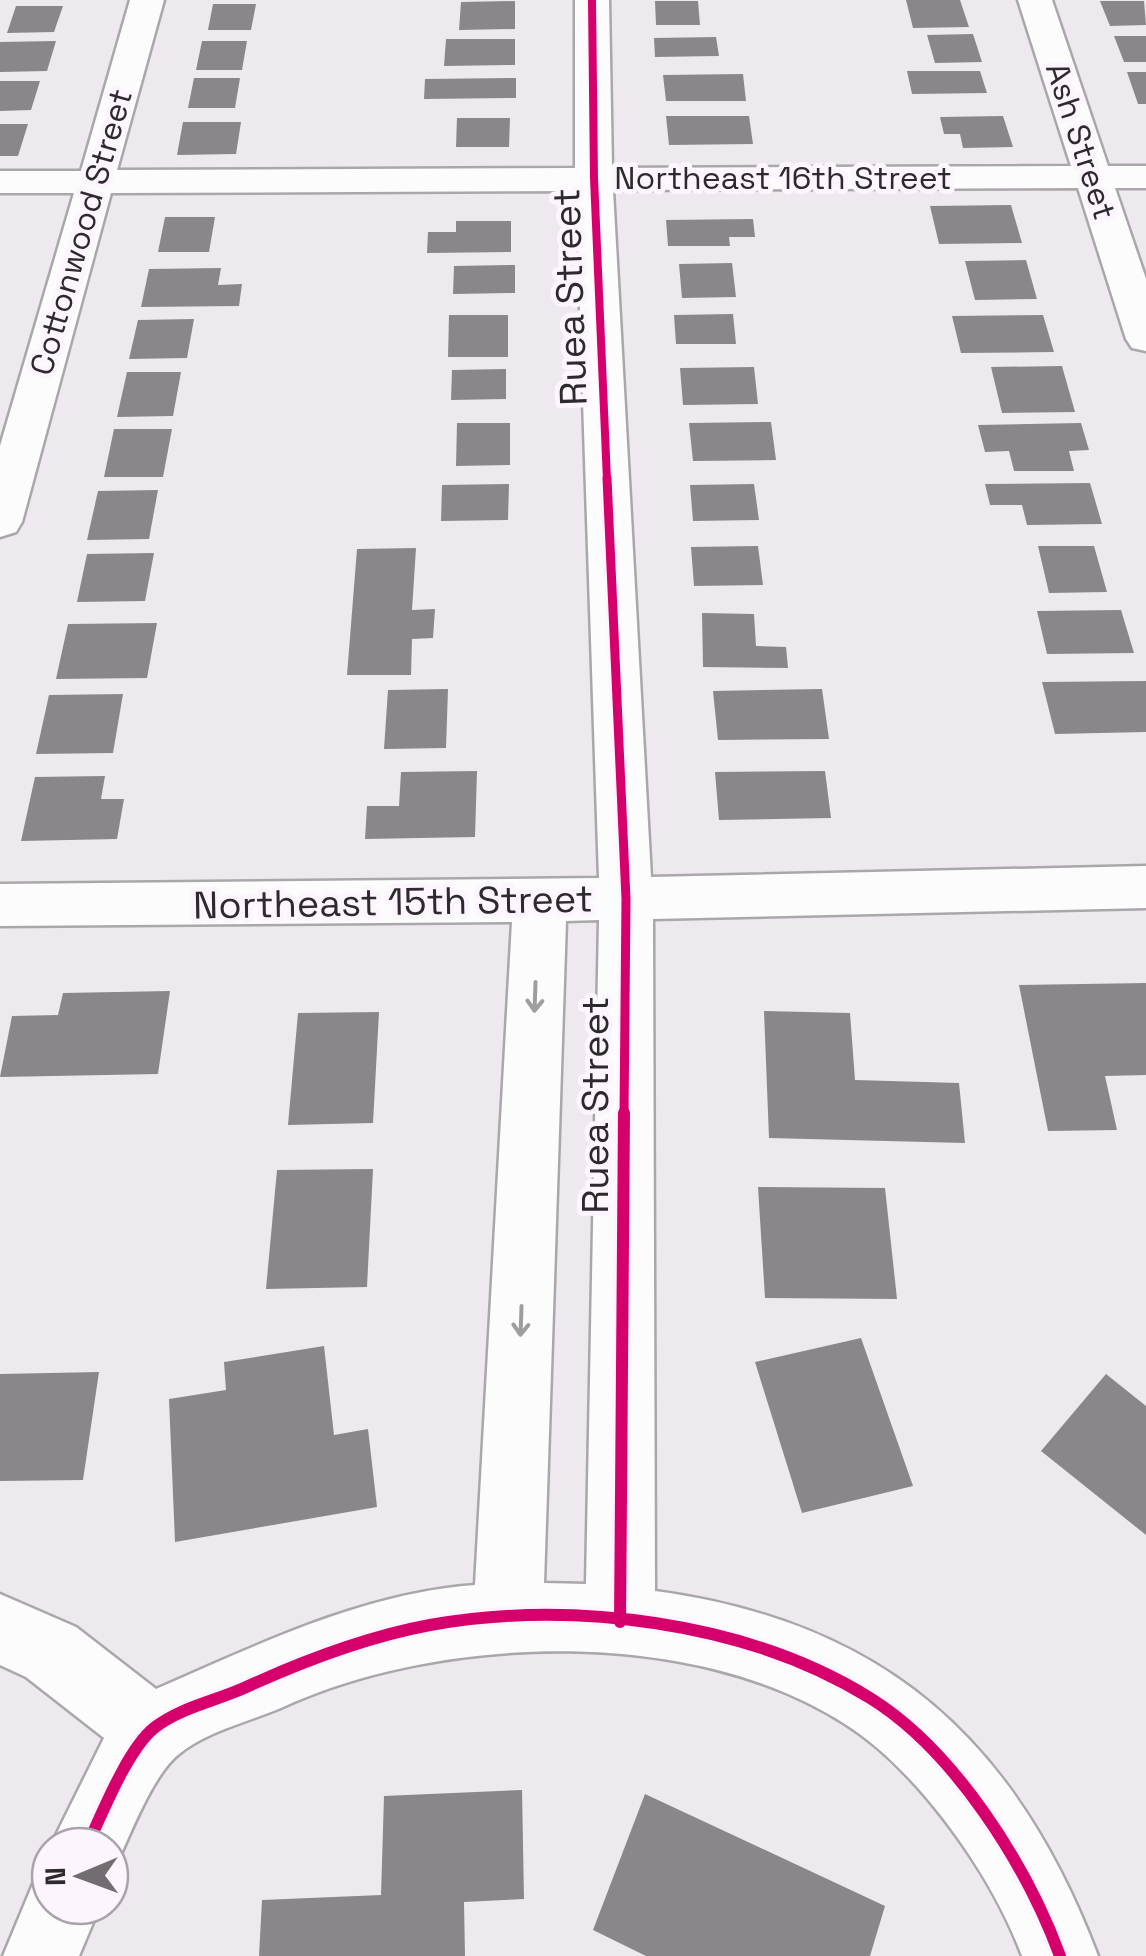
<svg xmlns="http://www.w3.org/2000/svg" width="1146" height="1956" font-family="'Space Grotesk',sans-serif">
	<rect width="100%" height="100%" fill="#eee9ef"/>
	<g fill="#8a878b">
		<polygon points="906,0 960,0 969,27 913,28"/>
		<polygon points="515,1 515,29 459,30 461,2"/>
		<polygon points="655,1 698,1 700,25 656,25"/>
		<polygon points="1100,1 1144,1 1146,25 1110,26"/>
		<polygon points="213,4 256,4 251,30 208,30"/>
		<polygon points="16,6 63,6 54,32 7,33"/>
		<polygon points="973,34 982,62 935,63 927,35"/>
		<polygon points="1114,36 1146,36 1146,62 1124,62"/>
		<polygon points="716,37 719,56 655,57 654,38"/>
		<polygon points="446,39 515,39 515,65 444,66"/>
		<polygon points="56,41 47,71 0,72 0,42"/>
		<polygon points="202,41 247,41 242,70 196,70"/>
		<polygon points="907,71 980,71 987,93 912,94"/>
		<polygon points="1127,72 1146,72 1146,104 1138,104"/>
		<polygon points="743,74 746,101 666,101 663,75"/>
		<polygon points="194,78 240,78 235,108 188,108"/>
		<polygon points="516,78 516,98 424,99 425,79"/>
		<polygon points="0,81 40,81 31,110 0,111"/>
		<polygon points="666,116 749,116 753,144 669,145"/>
		<polygon points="1003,116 1013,147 963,148 960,134 944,134 940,117"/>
		<polygon points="457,118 510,118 509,147 456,147"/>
		<polygon points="183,122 241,122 236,154 177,155"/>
		<polygon points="0,124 28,124 18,156 0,156"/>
		<polygon points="1011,205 1022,243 939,244 930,206"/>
		<polygon points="165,217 215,217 209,252 158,252"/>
		<polygon points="753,219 755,237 729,237 730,246 668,246 666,220"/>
		<polygon points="456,221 511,221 511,252 427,253 428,232 456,232"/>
		<polygon points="1026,260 1037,299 975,300 965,261"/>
		<polygon points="732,263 736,297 682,298 679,264"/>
		<polygon points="515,265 515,293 453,294 454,266"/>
		<polygon points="221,268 218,285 242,284 239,306 141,307 149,269"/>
		<polygon points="733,314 736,344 676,344 674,315"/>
		<polygon points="449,315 508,315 508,357 448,357"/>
		<polygon points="1043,315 1054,352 961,353 952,316"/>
		<polygon points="194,319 187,358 129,359 138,320"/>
		<polygon points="1062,366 1075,412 1002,413 991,367"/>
		<polygon points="754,367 758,404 683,405 680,368"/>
		<polygon points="506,369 506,399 451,400 452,370"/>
		<polygon points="127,372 181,372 173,416 117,417"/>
		<polygon points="771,422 776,460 693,461 689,423"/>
		<polygon points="457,423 510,423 510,465 456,466"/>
		<polygon points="1081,423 1089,450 1069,451 1074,471 1014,471 1009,451 985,452 978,425"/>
		<polygon points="114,429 172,429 163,477 104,477"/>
		<polygon points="1090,483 1102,524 1027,525 1022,505 990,505 985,484"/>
		<polygon points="509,484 508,520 441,521 442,485"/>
		<polygon points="754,484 759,520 693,521 690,485"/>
		<polygon points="158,490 149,539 87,540 98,491"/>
		<polygon points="758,546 763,585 694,586 691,547"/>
		<polygon points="1038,546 1094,546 1107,592 1049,593"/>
		<polygon points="416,548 412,610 435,609 433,638 412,639 411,675 347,675 357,549"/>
		<polygon points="154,553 145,601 77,602 87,554"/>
		<polygon points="1121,610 1134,653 1047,654 1037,611"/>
		<polygon points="702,613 754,614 756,646 786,647 788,668 703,667"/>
		<polygon points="157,623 147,678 56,679 68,624"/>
		<polygon points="1146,681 1146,732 1055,734 1042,682"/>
		<polygon points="448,689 446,748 384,749 388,690"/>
		<polygon points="822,689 829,739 718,740 713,691"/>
		<polygon points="123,694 113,753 36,754 49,695"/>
		<polygon points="477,771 475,837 365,839 367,806 399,806 401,772"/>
		<polygon points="825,771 831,818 719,820 715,772"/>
		<polygon points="105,776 101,799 124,799 117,839 21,841 35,777"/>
		<polygon points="1146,983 1146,1075 1105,1076 1117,1130 1048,1131 1019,985"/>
		<polygon points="170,991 158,1074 0,1077 12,1016 58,1015 63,993"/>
		<polygon points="764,1011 850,1013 855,1080 959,1083 965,1143 769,1138"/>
		<polygon points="379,1012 373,1123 288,1125 298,1013"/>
		<polygon points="373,1169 367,1287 266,1289 277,1170"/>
		<polygon points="758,1187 885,1188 897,1299 765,1298"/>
		<polygon points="861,1338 913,1486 802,1513 755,1362"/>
		<polygon points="324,1346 334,1435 368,1429 377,1507 175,1542 169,1399 226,1390 224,1362"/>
		<polygon points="99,1372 83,1480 0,1481 0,1374"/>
		<polygon points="1106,1374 1146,1406 1146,1535 1041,1451"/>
		<polygon points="522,1790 524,1899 464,1902 465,1956 259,1956 262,1900 381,1895 384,1796"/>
		<polygon points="645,1794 885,1906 870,1956 646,1956 593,1930"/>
	</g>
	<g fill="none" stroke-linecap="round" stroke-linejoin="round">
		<defs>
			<g id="street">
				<path d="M130,0H164L117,170L575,168V0H609L612,168L1071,166L1018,0H1052L1108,166H1146V188H1115L1146,279V351L1132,348L1126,339L1078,188L613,190L651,877L1146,866V908L653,919L655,1591C886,1622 1017,1742 1098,1956H1022C992,1875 918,1770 845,1724C694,1626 442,1634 283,1707C251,1721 207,1731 179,1754C152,1775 128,1840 113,1872L110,1874V1846L50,1847L104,1738L26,1677L0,1665V1594L76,1627L156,1689C257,1645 363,1593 475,1585L512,922L0,926V884L599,878L576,191L111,193L22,522L16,532L0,537V446L74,193H0V171H81ZM599,920L586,1584L544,1583L566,921Z"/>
				<polygon points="50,1873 50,1906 100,1906 79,1956 3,1956 35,1879"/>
			</g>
		</defs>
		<use href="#street" stroke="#aaa7ab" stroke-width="5"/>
		<use href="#street" fill="#fcfcfd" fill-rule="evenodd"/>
		<defs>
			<polyline id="cycleway-far2" points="592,0 594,178 607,480"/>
			<polyline id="cycleway-far1" points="607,478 626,899 624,1116"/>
			<g id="cycleway">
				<polyline points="620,1622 624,1113"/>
				<path d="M87,1846C102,1814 127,1750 154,1728C179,1708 215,1701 244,1688C303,1661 365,1637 430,1625C571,1600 746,1621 870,1698C954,1750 1026,1864 1060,1956"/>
			</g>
		</defs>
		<use href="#cycleway-far2" stroke="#fcf5fe" stroke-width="11"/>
		<use href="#cycleway-far1" stroke="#fcf5fe" stroke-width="15"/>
		<use href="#cycleway" stroke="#fcf5fe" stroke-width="19"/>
		<use href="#cycleway-far2" stroke="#d6006c" stroke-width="8"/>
		<use href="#cycleway-far1" stroke="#d6006c" stroke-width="9"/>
		<use href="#cycleway" stroke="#d6006c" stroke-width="12"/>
	</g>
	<defs><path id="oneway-shaft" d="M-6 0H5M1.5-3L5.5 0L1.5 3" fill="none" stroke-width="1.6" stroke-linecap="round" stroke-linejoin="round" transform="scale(2.5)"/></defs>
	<g stroke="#9f9e9f">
		<use href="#oneway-shaft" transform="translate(535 997) rotate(92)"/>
		<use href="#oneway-shaft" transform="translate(521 1321) rotate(92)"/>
	</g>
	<g text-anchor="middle" stroke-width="10" stroke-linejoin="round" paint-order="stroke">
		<g font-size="32" fill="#2d2a2d" stroke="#fcf5fe">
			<text transform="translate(1081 141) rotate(72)" y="11">Ash Street</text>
			<text x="783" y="189">Northeast 16th Street</text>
			<text transform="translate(81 232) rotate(-74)" y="11">Cottonwood Street</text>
		</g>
		<g font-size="38" fill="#2d2a2d" stroke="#fcf5fe">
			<text transform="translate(570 297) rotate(-92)" y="13">Ruea Street</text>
			<text transform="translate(393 902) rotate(-1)" y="13">Northeast 15th Street</text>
			<text transform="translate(595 1105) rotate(-90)" y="13">Ruea Street</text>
		</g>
	</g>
	<g transform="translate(80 1876) rotate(269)"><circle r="48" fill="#fcf5fe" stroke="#a9a4aa" stroke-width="2.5"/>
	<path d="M0-8L18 38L0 25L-18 38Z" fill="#716d71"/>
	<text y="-15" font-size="28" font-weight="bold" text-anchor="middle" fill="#2d2a2d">N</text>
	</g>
</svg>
